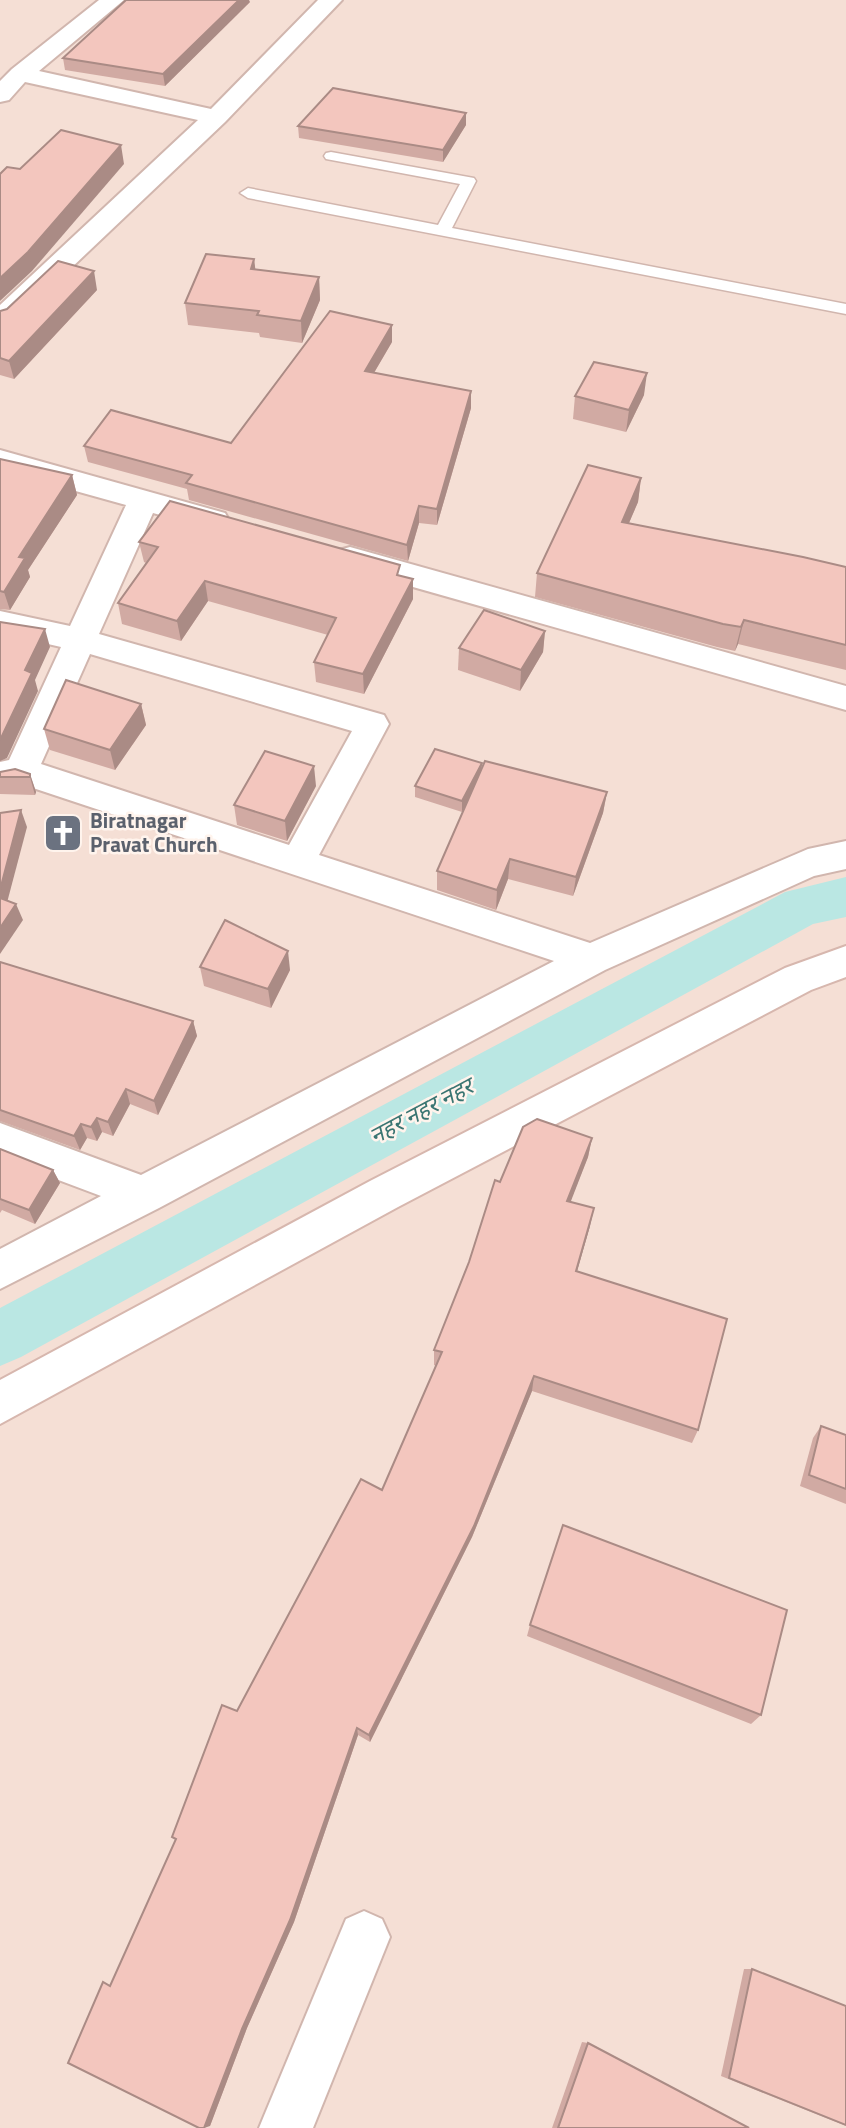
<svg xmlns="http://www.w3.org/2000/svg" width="846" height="2128" font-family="'Titillium Web','Noto Sans Devanagari',sans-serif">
	<rect width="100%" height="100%" fill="#fdefe6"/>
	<rect fill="#f5dfd5" x="0" y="0" width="846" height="2128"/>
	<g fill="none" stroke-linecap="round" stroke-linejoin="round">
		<polygon fill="#bae7e3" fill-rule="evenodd" points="846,877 846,917 813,924 21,1357 0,1366 0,1308 785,892"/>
		<defs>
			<polygon id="service" points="331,152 474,178 476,181 452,228 846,304 846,314 248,198 240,193 248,188 438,225 460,184 326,159 324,156 326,153"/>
			<g id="minor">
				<polygon points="99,0 124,0 39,71 211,109 318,0 342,0 225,122 10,326 0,328 0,305 198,120 25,82 9,100 0,102 0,81 12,69"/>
				<path d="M0,450L225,513L229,520L225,527L214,530L153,513L99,634L384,715L389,724L319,855L590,943L808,849L846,841V869L814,876L605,970L159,1208L0,1289V1249L101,1196L0,1158V1123L141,1175L554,961L21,784L0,788V762L9,760L61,647L0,633V611L70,626L126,505L0,470ZM90,654L352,731L289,845L41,764Z"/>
				<polygon points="350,547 846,686 846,710 339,566 335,558 339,550"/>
				<polygon points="364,1911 382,1919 390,1937 313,2128 259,2128 346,1919"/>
			</g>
			<polygon id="secondary" points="846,946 846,977 811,990 398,1207 0,1424 0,1380 370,1181 785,968"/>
		</defs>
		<use href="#service" stroke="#d1b6ae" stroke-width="3"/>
		<use href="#minor" stroke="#d1b6ae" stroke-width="4"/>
		<use href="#secondary" stroke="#d7b7ae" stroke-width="4"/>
		<use href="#service" fill="#fff" fill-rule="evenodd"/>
		<use href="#minor" fill="#fff" fill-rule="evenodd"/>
		<use href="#secondary" fill="#fff" fill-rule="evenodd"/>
	</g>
	<g fill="#d1aaa3">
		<polygon points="250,2 165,86 65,70 63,58"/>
		<polygon points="466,125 443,162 299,138 298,126"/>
		<polygon points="254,259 255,269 319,277 320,300 302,343 260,337 259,333 188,325 185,303"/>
		<polygon points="97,290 14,379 0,375 0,311"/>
		<polygon points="392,342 374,373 471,408 437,525 419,523 408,561 189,500 187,489 88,462 84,446 231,443"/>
		<polygon points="644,395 626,432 573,419 575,396"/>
		<polygon points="0,459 72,475 77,495 28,570 30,577 10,610 0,609"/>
		<polygon points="641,478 638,502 629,523 846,567 846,670 738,644 735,651 717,647 535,597 537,573"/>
		<polygon points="139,542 400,575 413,599 364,694 316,682 314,662 328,635 208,601 181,641 122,624 118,603 146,563 144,562"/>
		<polygon points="545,631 543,652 520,691 458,670 459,648"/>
		<polygon points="141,704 146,725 115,770 50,750 44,729"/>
		<polygon points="481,769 607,792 603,813 573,896 508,879 496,910 437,890 437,871 469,798 462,812 415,797 415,786"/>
		<polygon points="0,772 30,774 36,792 35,795 0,794"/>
		<polygon points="316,786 287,841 237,825 234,805"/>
		<polygon points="0,962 193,1021 197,1036 158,1115 130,1104 113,1136 102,1132 97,1141 87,1138 80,1150 0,1121"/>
		<polygon points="200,967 290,970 271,1008 204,986"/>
		<polygon points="592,1138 588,1157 570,1202 590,1226 577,1272 698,1430 692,1443 532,1391 472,1537 370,1742 358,1735 294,1922 247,2028 210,2126 112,1983 176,1840 172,1837 237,1711 382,1490 436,1366 434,1365 434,1350 500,1182"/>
		<polygon points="0,1149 53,1170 60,1183 35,1224 2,1210 0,1213"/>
		<polygon points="821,1426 846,1435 846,1504 800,1486 813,1438"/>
		<polygon points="530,1625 761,1715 751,1724 527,1636"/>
		<polygon points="744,1969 752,1969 846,2006 846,2126 721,2076"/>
		<polygon points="582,2042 588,2043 749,2128 552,2128"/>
	</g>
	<g fill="#aa8b85">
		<polygon points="239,0 249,0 250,2 165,86 163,74"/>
		<polygon points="466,113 466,125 443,162 443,150"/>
		<polygon points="121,145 124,164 32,271 0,301 0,278"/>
		<polygon points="254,259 257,282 251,269"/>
		<polygon points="94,271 97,290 14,379 9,361"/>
		<polygon points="319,277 320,300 302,343 301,321"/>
		<polygon points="392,325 392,342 365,388 365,371"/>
		<polygon points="647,373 644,395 626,432 629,410"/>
		<polygon points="471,391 471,408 437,525 437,509"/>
		<polygon points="72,475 77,495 28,570 30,577 10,610 4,592 19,557"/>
		<polygon points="641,478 638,502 619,546 622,522"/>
		<polygon points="419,506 419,523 408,561 407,545"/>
		<polygon points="413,579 413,599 364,694 363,674"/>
		<polygon points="205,581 208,601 181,641 177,621"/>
		<polygon points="744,620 738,644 735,651 741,627"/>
		<polygon points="45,629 50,647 35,680 38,691 7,758 0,761 0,740 25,670"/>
		<polygon points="545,631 543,652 520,691 521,670"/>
		<polygon points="141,704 146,725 115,770 110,750"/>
		<polygon points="482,763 481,774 462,812 462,801"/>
		<polygon points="314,766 316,786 287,841 285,821"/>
		<polygon points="30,774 36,792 35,795 30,777"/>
		<polygon points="607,792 603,813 573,896 576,877"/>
		<polygon points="21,810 27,827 4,914 0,902 0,890"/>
		<polygon points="510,859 508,879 496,910 497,890"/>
		<polygon points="16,904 23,920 0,954 0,928"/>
		<polygon points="288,951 290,970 271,1008 268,989"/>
		<polygon points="193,1021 197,1036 158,1115 154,1101"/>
		<polygon points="126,1089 130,1104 113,1136 108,1122"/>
		<polygon points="97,1118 102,1132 97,1141 91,1127"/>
		<polygon points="81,1124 87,1138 80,1150 74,1136"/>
		<polygon points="592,1138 588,1157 564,1219 567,1201"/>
		<polygon points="53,1170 60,1183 35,1224 29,1210"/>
		<polygon points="594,1208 590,1226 572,1288 576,1271"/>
		<polygon points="534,1376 532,1391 472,1537 370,1742 369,1735"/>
		<polygon points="357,1728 358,1735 294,1922 247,2028 210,2126 204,2128"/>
	</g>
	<g fill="#f3c6be" stroke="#aa8b85" stroke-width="2">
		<polygon points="126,0 239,0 163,74 63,58"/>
		<polygon points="333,88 466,113 443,150 298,126"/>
		<polygon points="61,130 121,145 28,252 0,278 0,174 7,167 20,169"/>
		<polygon points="206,254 254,259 251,269 319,277 301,321 257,315 259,311 185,303"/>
		<polygon points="58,261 94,271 9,361 0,358 0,311 7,309"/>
		<polygon points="330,311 392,325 365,371 471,391 437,509 419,506 407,545 186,483 192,475 84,446 111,410 231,443"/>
		<polygon points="594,362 647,373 629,410 575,396"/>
		<polygon points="0,459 72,475 19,557 25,558 4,592 0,591"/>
		<polygon points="588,465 641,478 622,522 803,557 846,567 846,645 744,620 741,627 723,624 537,573"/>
		<polygon points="170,501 400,565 397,575 413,579 363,674 314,662 336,618 205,581 177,621 118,603 158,547 139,542"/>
		<polygon points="484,610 545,631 521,670 459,648"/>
		<polygon points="0,622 45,629 25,670 32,673 0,740"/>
		<polygon points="66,680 141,704 110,750 44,729"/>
		<polygon points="435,749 482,763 462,801 415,786"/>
		<polygon points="265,751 314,766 285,821 234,805"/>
		<polygon points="485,761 607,792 576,877 510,859 497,890 437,871"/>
		<polygon points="15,769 30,774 30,777 0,777 0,772"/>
		<polygon points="21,810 0,890 0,813"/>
		<polygon points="0,898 16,904 0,928"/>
		<polygon points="225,920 288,951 268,989 200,967"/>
		<polygon points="0,962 193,1021 154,1101 126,1089 108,1122 97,1118 91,1127 81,1124 74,1136 0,1110"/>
		<polygon points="537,1119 592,1138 567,1201 594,1208 576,1271 727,1319 698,1430 534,1376 474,1526 369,1735 357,1728 290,1920 242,2029 204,2128 199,2128 68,2063 103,1982 110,1986 176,1839 172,1837 222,1705 237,1711 361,1479 382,1490 442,1352 434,1350 469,1262 495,1180 500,1182 523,1127"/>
		<polygon points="0,1149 53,1170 29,1210 0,1199"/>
		<polygon points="821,1426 846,1435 846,1489 809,1475"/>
		<polygon points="563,1525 787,1610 761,1715 530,1625"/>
		<polygon points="752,1969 846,2006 846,2125 729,2078"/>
		<polygon points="588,2043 749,2128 558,2128"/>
	</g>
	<defs>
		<symbol id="church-square" viewBox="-11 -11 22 22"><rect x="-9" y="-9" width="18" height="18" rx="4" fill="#6b7280" stroke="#fff4ed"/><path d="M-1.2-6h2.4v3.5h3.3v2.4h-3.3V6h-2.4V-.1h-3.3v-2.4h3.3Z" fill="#fff"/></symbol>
	</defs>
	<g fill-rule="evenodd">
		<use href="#church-square" x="41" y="811" width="44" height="44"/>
	</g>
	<g text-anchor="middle" stroke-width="5" stroke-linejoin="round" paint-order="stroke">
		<g font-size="21" font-weight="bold" fill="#5b616d" stroke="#fff4ed" text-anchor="start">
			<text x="90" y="828">Biratnagar<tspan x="90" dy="24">Pravat Church</tspan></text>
		</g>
		<g font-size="23" font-style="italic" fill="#3a7572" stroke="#fff4ed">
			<text transform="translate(421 1111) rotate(-28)" y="8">नहर नहर नहर</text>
		</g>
	</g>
</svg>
